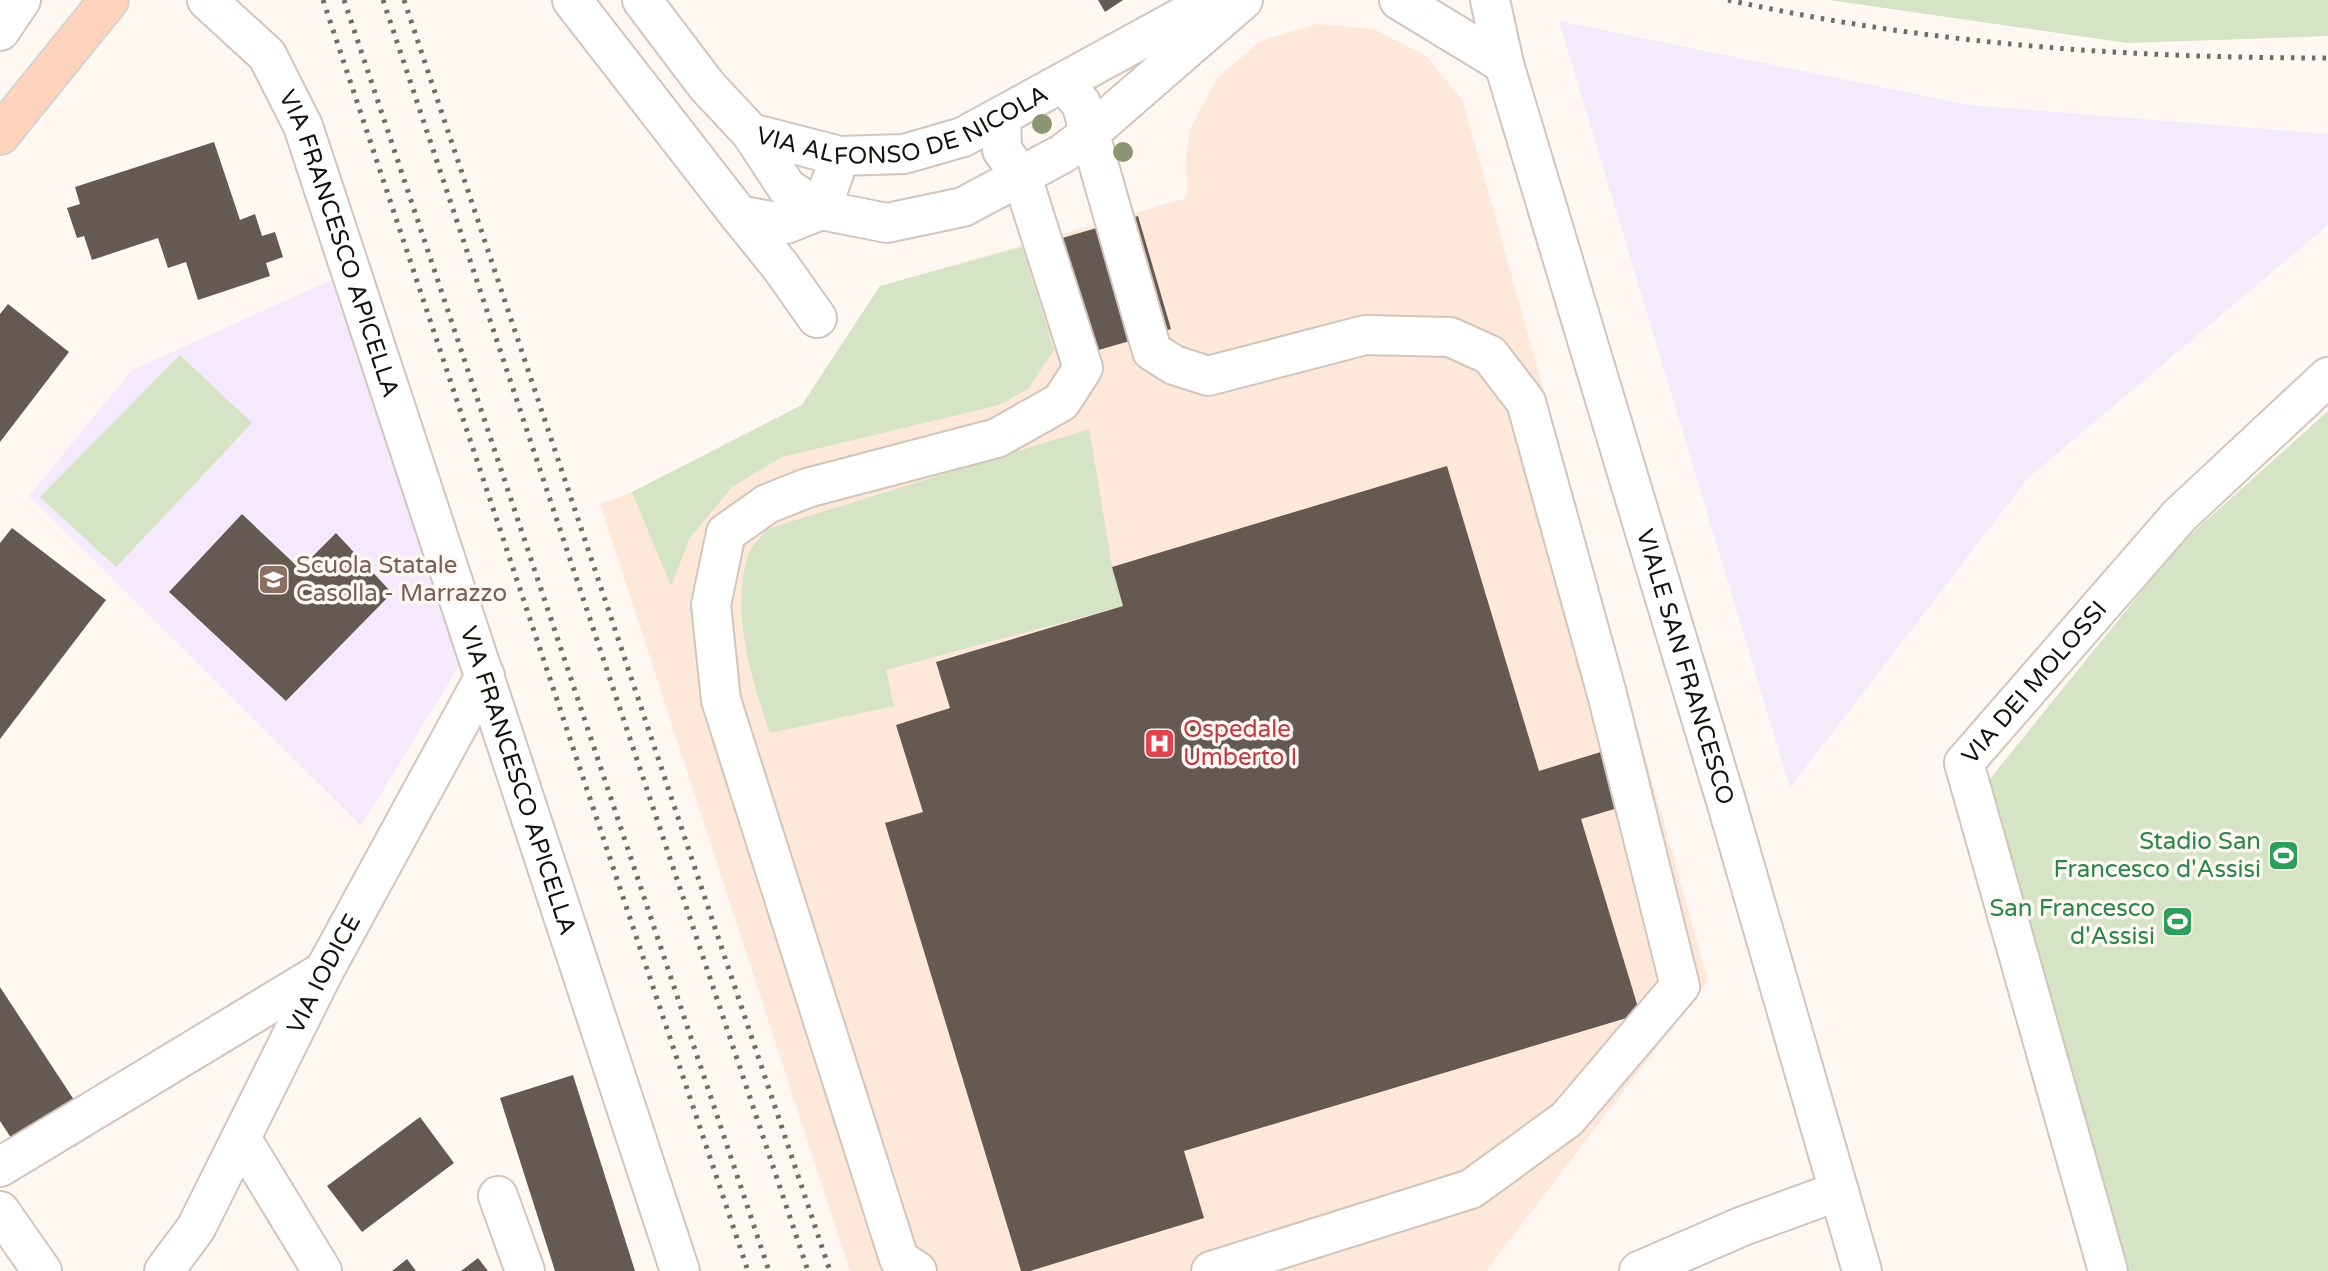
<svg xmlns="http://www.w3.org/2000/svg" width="2328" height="1271" font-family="'Varela Round',sans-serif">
	<rect width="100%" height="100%" fill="#fff7f1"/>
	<polygon fill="#fde8da" points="1317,24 1374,29 1426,56 1463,101 1708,981 1486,1271 850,1271 600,504 632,492 802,405 880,286 1187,198 1186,157 1190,130 1217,78 1261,41"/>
	<polygon fill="#f2ebfc" points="1559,21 1969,105 2328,134 2328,225 2028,478 1790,788"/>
	<polygon fill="#f7e9fd" points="331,280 462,661 361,826 29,496 132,370"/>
	<g fill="#d4e4c4">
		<polygon points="1829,0 2328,0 2328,36 2128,43"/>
		<polygon points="1022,247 1054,350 1028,389 999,405 782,457 732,487 690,538 671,586 632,492 802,405 880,286"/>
		<polygon points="180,355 252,423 116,567 40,497"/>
		<polygon points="2328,411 2328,1271 2127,1271 2066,1065 1989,780 2179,545"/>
		<path d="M1089,429L1112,567L1123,606L886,670L894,706L770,733C752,680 730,612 748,556C751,547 761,537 767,529Z"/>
	</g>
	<g fill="#655952">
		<polygon points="1098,0 1123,0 1105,12"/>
		<polygon points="214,142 240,220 255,214 262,236 275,232 283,257 266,263 270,276 198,300 186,262 168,268 158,238 92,260 84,236 77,238 67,208 80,204 75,187"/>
		<polygon points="1138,216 1171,329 1071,358 1038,245"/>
		<polygon points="8,304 69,352 0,442 0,314"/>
		<polygon points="1447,466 1539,771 1604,751 1621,807 1581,819 1640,1014 1184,1151 1204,1218 1030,1271 1021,1271 885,823 923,812 896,725 950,708 936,662 1123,606 1112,567"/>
		<polygon points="242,514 300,569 336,533 392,593 286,701 169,592"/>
		<polygon points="12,528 106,600 0,739 0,543"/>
		<polygon points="0,987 80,1109 19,1150 0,1121"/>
		<polygon points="573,1075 635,1271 555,1271 500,1098"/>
		<polygon points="420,1117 454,1163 362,1232 327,1186"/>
		<polygon points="478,1258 488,1271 461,1271"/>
		<polygon points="407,1259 416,1271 392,1271"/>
	</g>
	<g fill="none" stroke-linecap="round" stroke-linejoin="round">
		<defs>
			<g id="minor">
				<path id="s1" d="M207,0L267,55L303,126L680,1271"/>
				<polyline points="572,0 739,215 786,224 821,210 840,156"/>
				<polyline points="642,0 707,86 751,133 787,188 821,210 887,223 963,207 1062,154 1090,133 1243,0"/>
				<polyline points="1399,0 1504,64"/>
				<path id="s2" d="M1490,0L1504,64L1726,801L1862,1271"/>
				<polyline points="0,31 21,0"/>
				<polyline points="1062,83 1081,103 1152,351 1174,365 1208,376 1365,335 1450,337 1490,355 1526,402 1607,694 1680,986 1567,1119 1471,1189 1211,1271"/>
				<path id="s3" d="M751,133L840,156L904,154L963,137L1213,0"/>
				<polyline points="739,215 781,267 817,318"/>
				<polyline points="241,1138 322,1271"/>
				<polyline points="0,1167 324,971"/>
				<polyline points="498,1196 525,1271"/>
				<polyline points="0,1211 42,1271"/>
				<path id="s4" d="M164,1271L196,1228L324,971L485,676"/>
				<polyline points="917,1271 899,1259 721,700 711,605 726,533 767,504 807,488 997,438 1061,402 1083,368 1022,177 1002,150 1001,118"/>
				<polyline points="1639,1271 1743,1226 1839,1191"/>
				<path id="s5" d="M2108,1271L1964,763L2179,516L2328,377"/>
			</g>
			<polyline id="major" points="0,135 109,0"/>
		</defs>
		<use href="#minor" stroke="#d2c5bc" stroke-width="42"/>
		<use href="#major" stroke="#d5d4d3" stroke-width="42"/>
		<use href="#minor" stroke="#fff" stroke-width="38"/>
		<use href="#major" stroke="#ffd3bc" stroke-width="38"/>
		<g stroke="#716c67" stroke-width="5" stroke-dasharray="3.5 7" stroke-linecap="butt">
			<polyline points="323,0 748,1271"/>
			<polyline points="344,0 769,1271"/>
			<polyline points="383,0 808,1271"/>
			<polyline points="404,0 830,1271"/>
			<path d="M1728,0C1929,44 2123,58 2328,58"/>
		</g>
	</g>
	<g fill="#8d9674">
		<circle cx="1042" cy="124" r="10"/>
		<circle cx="1123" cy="152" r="10"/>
	</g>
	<defs>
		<symbol id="school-square" viewBox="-11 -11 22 22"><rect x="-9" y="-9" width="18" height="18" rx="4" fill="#8d6e63" stroke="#fff7f1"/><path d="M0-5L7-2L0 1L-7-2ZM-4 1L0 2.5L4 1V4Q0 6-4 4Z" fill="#fff"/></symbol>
		<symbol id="hospital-square" viewBox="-11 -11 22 22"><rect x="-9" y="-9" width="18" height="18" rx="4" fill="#e0444e" stroke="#fff7f1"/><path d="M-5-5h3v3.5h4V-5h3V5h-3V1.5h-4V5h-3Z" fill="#fff"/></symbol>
		<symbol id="stadium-square" viewBox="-11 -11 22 22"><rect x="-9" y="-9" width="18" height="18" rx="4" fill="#2e9e5b" stroke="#fff7f1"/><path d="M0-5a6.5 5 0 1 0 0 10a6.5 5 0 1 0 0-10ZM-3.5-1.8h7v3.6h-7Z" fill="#fff"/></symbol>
	</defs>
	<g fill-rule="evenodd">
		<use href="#school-square" x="256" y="562" width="35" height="35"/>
		<use href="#hospital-square" x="1142" y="726" width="35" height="35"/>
		<use href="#stadium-square" x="2266" y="838" width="35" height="35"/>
		<use href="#stadium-square" x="2160" y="904" width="35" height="35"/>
	</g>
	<g text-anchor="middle" stroke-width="7" stroke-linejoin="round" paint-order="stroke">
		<g font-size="24" fill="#15110d" stroke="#fff7f1">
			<text dy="8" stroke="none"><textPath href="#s3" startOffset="159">VIA ALFONSO DE NICOLA</textPath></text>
			<text dy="8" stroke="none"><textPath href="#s1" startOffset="284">VIA FRANCESCO APICELLA</textPath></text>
			<text dy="8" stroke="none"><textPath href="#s2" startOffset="695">VIALE SAN FRANCESCO</textPath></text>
			<text dy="8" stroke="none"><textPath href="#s5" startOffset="635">VIA DEI MOLOSSI</textPath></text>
			<text dy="8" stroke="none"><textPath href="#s1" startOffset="850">VIA FRANCESCO APICELLA</textPath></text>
			<text dy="8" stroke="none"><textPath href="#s4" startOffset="338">VIA IODICE</textPath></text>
		</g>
		<g font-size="24" fill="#785e54" stroke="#fff7f1" text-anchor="start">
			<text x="296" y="573">Scuola Statale<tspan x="296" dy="28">Casolla - Marrazzo</tspan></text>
		</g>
		<g font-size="24" fill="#be3a42" stroke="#fff7f1" text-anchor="start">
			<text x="1183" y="737">Ospedale<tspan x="1183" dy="28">Umberto I</tspan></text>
		</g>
		<g font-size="24" fill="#27864d" stroke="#fff7f1" text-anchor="end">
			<text x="2261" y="849">Stadio San<tspan x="2261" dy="28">Francesco d'Assisi</tspan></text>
			<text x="2155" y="916">San Francesco<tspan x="2155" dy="28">d'Assisi</tspan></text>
		</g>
	</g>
</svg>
